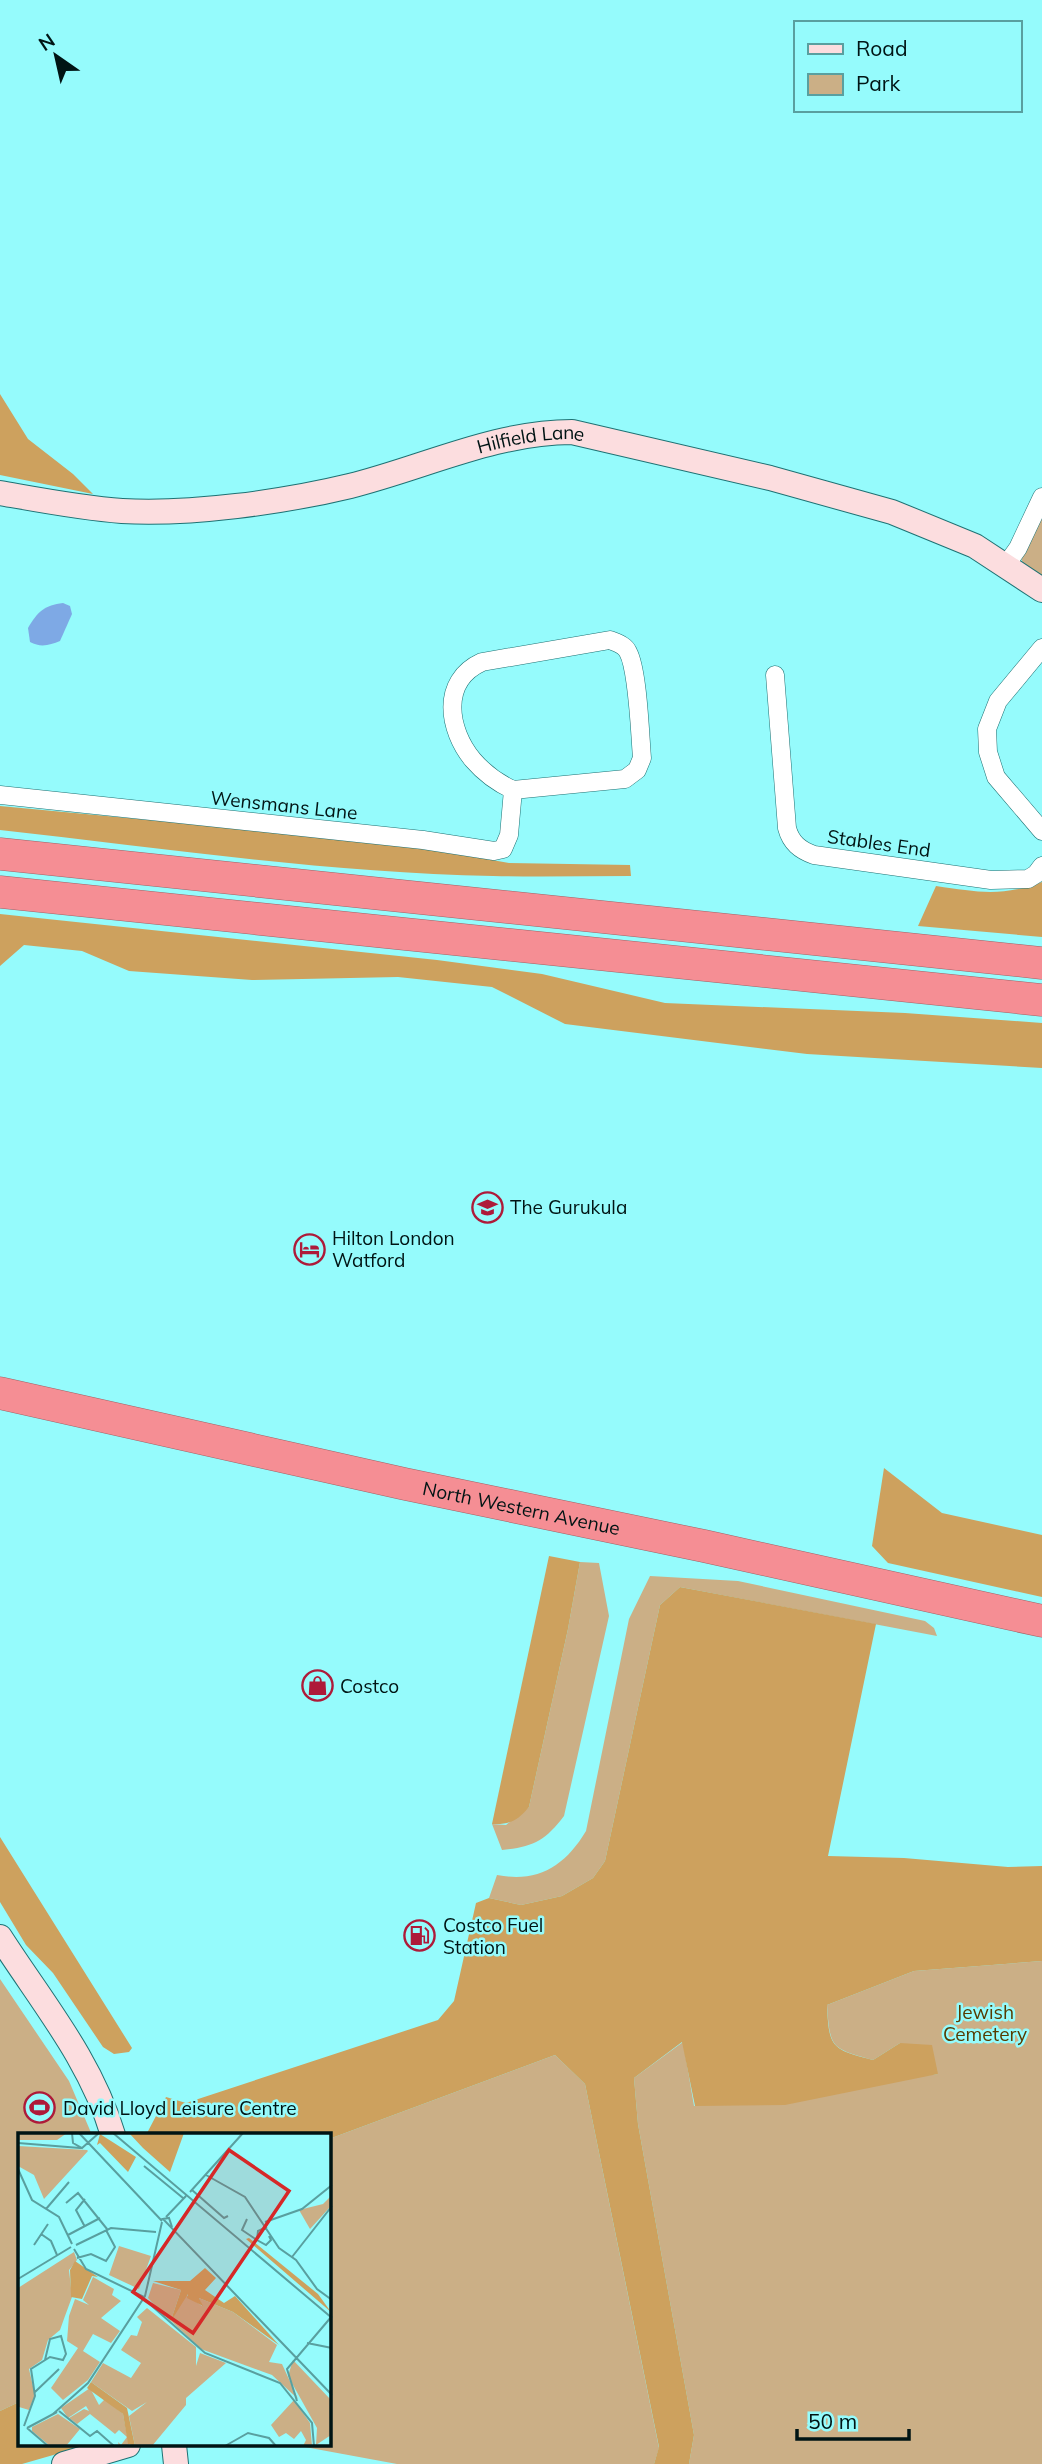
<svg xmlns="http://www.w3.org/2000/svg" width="1042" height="2464" font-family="Mulish,sans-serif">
	<rect width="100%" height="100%" fill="#95fbfc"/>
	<g fill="#cbaf86">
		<polygon points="1042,512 1042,581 1025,569 1021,558"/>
		<path d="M580,1562L599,1563L609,1616L564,1816C545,1841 533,1847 502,1850L492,1824L506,1825L529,1807L568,1629Z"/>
		<path d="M650,1576L738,1581L925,1621L934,1628L937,1636L680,1587L660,1605L605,1861L593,1878L562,1896L521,1905L489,1898L497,1875C538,1883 565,1866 586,1831L629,1619Z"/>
		<path d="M1042,1961V2464H689L694,2435L638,2124L634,2078L683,2042L694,2106L938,2074L900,2043L873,2060C831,2048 830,2049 827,2005L914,1971Z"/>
		<polygon points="0,1979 69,2081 92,2135 19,2135 19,2402 0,2411"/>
		<polygon points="555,2055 585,2084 659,2448 654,2464 397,2464 294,2445 329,2445 329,2139"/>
	</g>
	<g fill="#cda15e">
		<polygon points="0,394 28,439 73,474 93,494 0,475"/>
		<path d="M0,806L396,843L509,863L630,865L631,876C585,876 539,877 493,876C329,873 162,848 0,830Z"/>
		<path d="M1042,882V937L918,926L936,886C978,892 1001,897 1042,882Z"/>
		<polygon points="0,914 437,960 542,974 665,1003 905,1013 1042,1023 1042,1068 807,1054 565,1024 492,987 398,977 252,980 129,971 82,951 24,945 0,966"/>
		<polygon points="884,1468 942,1513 1042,1535 1042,1597 888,1563 872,1546"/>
		<path d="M549,1556L580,1562L568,1629L529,1807C518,1820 510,1825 492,1824Z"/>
		<path d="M680,1587L876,1624L828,1856L904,1858L1008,1867L1042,1866V1961L914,1971L827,2005C829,2048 831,2049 873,2060L900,2043L932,2045L938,2074L785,2105L695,2106L682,2042L634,2078L638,2124L694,2435L689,2464H654L659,2447L585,2084L555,2055L329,2139V2135H146L166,2097L186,2103L438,2020L454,2001L476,1903L489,1898L521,1905L562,1896L593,1878L605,1861L660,1605Z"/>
		<polygon points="0,1837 132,2048 129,2052 114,2054 103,2047 53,1973 26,1945 0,1902"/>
		<polygon points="19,2402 19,2445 88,2445 22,2464 0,2464 0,2411"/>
	</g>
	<path fill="#7ea9e5" d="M63,603L70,606L72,614L60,641C50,645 41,648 30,642L28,628C37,612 45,605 63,603Z"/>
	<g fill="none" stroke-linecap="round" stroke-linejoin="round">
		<defs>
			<g id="street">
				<polyline points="1006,565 1018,548 1042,497"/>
				<path d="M610,640C617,643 625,645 628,652C638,670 640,735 642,758L637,770L625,779L513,790C498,783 485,774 473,760C448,730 440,681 482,662Z"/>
				<polyline points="1042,648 998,701 987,729 988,752 996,777 1042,831"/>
				<path d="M775,675L787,828C791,843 800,850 814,855L991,880L1028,879L1036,874L1042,866"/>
				<polyline points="0,795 423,840 494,851 503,849 509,835 513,790"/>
			</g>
			<g id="secondary">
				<path id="s1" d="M0,493C40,500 81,508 122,511C189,515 284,502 350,486C423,468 495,432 572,432L770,478L892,512L975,546L1042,590"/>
				<path d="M0,1937C41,2001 91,2060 113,2135"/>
				<polyline points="174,2445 176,2464"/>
				<polyline points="64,2464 128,2445"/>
			</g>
			<g id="highway">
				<polyline points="0,854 1042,963"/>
				<polyline points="0,892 1042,1000"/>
				<path id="s2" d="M0,1393L405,1484L704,1546L1042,1621"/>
			</g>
		</defs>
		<use href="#street" stroke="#1e7173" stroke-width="19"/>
		<use href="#secondary" stroke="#1e7173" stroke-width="26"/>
		<use href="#highway" stroke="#9f6367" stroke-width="33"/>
		<use href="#street" stroke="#fff" stroke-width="18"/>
		<use href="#secondary" stroke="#fcdddf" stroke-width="24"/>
		<use href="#highway" stroke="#f58e94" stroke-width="32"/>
	</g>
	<defs>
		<symbol id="school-ring" viewBox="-11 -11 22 22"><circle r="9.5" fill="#95fbfc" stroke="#ae1a39" stroke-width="1.5"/><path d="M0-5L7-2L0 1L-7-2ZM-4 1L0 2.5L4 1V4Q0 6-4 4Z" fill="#ae1a39"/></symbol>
		<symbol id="hotel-ring" viewBox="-11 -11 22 22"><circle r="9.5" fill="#95fbfc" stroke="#ae1a39" stroke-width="1.5"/><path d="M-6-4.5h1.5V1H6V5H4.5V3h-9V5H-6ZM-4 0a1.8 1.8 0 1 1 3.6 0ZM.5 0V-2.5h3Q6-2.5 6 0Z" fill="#ae1a39"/></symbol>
		<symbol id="shop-ring" viewBox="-11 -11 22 22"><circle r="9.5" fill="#95fbfc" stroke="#ae1a39" stroke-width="1.5"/><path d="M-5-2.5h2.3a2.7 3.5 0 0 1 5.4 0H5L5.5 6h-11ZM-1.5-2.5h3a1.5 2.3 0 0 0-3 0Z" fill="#ae1a39"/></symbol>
		<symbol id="fuel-ring" viewBox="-11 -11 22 22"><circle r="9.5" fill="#95fbfc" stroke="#ae1a39" stroke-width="1.5"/><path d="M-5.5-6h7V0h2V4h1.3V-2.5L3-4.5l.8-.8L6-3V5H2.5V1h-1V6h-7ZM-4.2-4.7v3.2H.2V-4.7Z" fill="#ae1a39"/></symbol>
		<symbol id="stadium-ring" viewBox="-11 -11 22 22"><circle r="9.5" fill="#95fbfc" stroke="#ae1a39" stroke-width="1.5"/><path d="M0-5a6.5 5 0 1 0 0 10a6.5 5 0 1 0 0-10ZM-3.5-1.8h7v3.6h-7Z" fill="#ae1a39"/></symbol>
	</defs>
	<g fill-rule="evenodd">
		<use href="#school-ring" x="470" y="1190" width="35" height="35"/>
		<use href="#hotel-ring" x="292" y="1232" width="35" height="35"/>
		<use href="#shop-ring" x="300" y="1668" width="35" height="35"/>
		<use href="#fuel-ring" x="402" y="1918" width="35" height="35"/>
		<use href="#stadium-ring" x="22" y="2090" width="35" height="35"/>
	</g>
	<g text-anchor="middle" stroke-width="5" stroke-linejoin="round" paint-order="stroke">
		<g font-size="19" fill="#001414" stroke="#95fbfc">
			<text dy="7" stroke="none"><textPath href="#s1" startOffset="541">Hilfield Lane</textPath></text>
			<text transform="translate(284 805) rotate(6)" y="7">Wensmans Lane</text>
			<text transform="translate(879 843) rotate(8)" y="7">Stables End</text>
			<text dy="7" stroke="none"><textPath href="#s2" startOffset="534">North Western Avenue</textPath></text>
		</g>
		<g font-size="19" fill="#001414" stroke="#95fbfc" text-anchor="start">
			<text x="510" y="1214">The Gurukula</text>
			<text x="332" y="1245">Hilton London<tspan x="332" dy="22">Watford</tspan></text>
			<text x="340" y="1693">Costco</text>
			<text x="443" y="1932">Costco Fuel<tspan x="443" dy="22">Station</tspan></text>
			<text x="63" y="2115">David Lloyd Leisure Centre</text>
		</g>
		<g font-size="19" fill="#573a00" stroke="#95fbfc">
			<text x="985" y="2019">Jewish<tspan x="985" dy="22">Cemetery</tspan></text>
		</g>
	</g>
	<g transform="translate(18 2133)">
		<rect width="313" height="313" fill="#95fbfc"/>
		<path d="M0,0H49L39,7H0ZM0,13L69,17L70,18L26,66L16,42L0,33ZM313,63V73L292,96L281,77L305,71ZM101,113L133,123L121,156L91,142ZM56,119L59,127L51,137L54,164L47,183L42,197L30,207L24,227L11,236L17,262L11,277L1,274L0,155ZM75,144L96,156L94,162L103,168L83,185L102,198L93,210L75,201L65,218L82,229L70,247L45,267L33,255L60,215L49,208L51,183L57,166L71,172L65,167ZM135,150L163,157L154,184L146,182L130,165ZM167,161L184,173L181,165L215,179L259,212L251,229L264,231L280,266L254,242L183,216L153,188ZM129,175L178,214V233L182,220L208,230L168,265V272L134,313H117L111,283L129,269L114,278L73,249L85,230L113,245L123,230L103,217L113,202L119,203L124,189L119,184ZM275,227L313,267V302L298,312L299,295L270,243ZM72,255L81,272L87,266L105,281L111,313H101L100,309L103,312L109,304L101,297L97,301L72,281L59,291L51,285L66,276L71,278L68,273L50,285L43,275ZM276,267L292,290L294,313H285L288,307L283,298L276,306L268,300L261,304L253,292ZM40,281L62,296L48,313H32L14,298V294Z" fill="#cbaf86"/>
		<path d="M111,0H166L152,39L125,15ZM82,1L118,24L110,39L82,10L79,12ZM231,105L300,161L313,179L228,106ZM57,128L80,144L74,143L64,166L53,164L52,137ZM187,135L198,145L187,157L206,170L217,163L261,212L215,179L181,165L185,173L169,165L170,161L153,188L146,182L154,184L163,157L135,148H172ZM73,249L109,275L117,313L110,311L105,281L69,255Z" fill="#cda15e"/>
		<path fill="none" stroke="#599f9f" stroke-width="2" d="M54,0L55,10L64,15L81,0M61,0L144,88M95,0L314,185M0,10L62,15M126,33L165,65M0,36L14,67L41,84L54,111M188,42L227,64L261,115L278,127L299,156L314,167M174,57L206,85L210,83M172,59L225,0M67,66L58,77L67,94M48,70L60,60L89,96M28,76L51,49M148,84L168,63M229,86L224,97L239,107M247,89L284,76L314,52M154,94L151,85L145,86L314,262M249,94L240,98L239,107L248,112L253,107L251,103M23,101L33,108L39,122M50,102L82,85M16,112L30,91M58,112L93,95L138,99M56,116L68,136L126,164M274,124L314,73M59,125L73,121L88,128L97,114L88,97M0,146L53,114M126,166L187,220L262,250L294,290L296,313M289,210L314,215M17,259L41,236M279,268L269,236L314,183M41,278L72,303L79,298L96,313M35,281L70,250L127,163L144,89M6,293L17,263L13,236L32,224L45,227L48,221L43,203L32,206L27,227M9,295L30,313M9,295L39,279M207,313L230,300L251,305L258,313"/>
		<path fill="#d62828" fill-opacity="0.15" stroke="#d62828" stroke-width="3.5" d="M211,17L271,58L175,200L115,159Z"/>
		<rect width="313" height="313" fill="none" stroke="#001414" stroke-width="3.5"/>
	</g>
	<rect x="794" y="21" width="228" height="91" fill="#95fbfc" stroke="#599f9f" stroke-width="2"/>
	<rect x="808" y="44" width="35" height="10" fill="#fcdddf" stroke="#599f9f" stroke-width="2"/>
	<text x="856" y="56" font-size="21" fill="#001414">Road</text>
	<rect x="808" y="74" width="35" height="21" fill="#cbaf86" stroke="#599f9f" stroke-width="2"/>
	<text x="856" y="91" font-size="21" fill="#001414">Park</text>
	<g transform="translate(56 56) rotate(326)" stroke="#95fbfc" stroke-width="5" paint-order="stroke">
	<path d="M0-5L12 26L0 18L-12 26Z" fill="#001414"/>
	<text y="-10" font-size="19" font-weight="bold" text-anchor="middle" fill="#001414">N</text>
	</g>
	<path d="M797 2429v10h112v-10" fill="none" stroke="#001414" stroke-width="3.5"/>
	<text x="808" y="2429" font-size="21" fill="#001414" stroke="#95fbfc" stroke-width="5" paint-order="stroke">50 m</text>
</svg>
